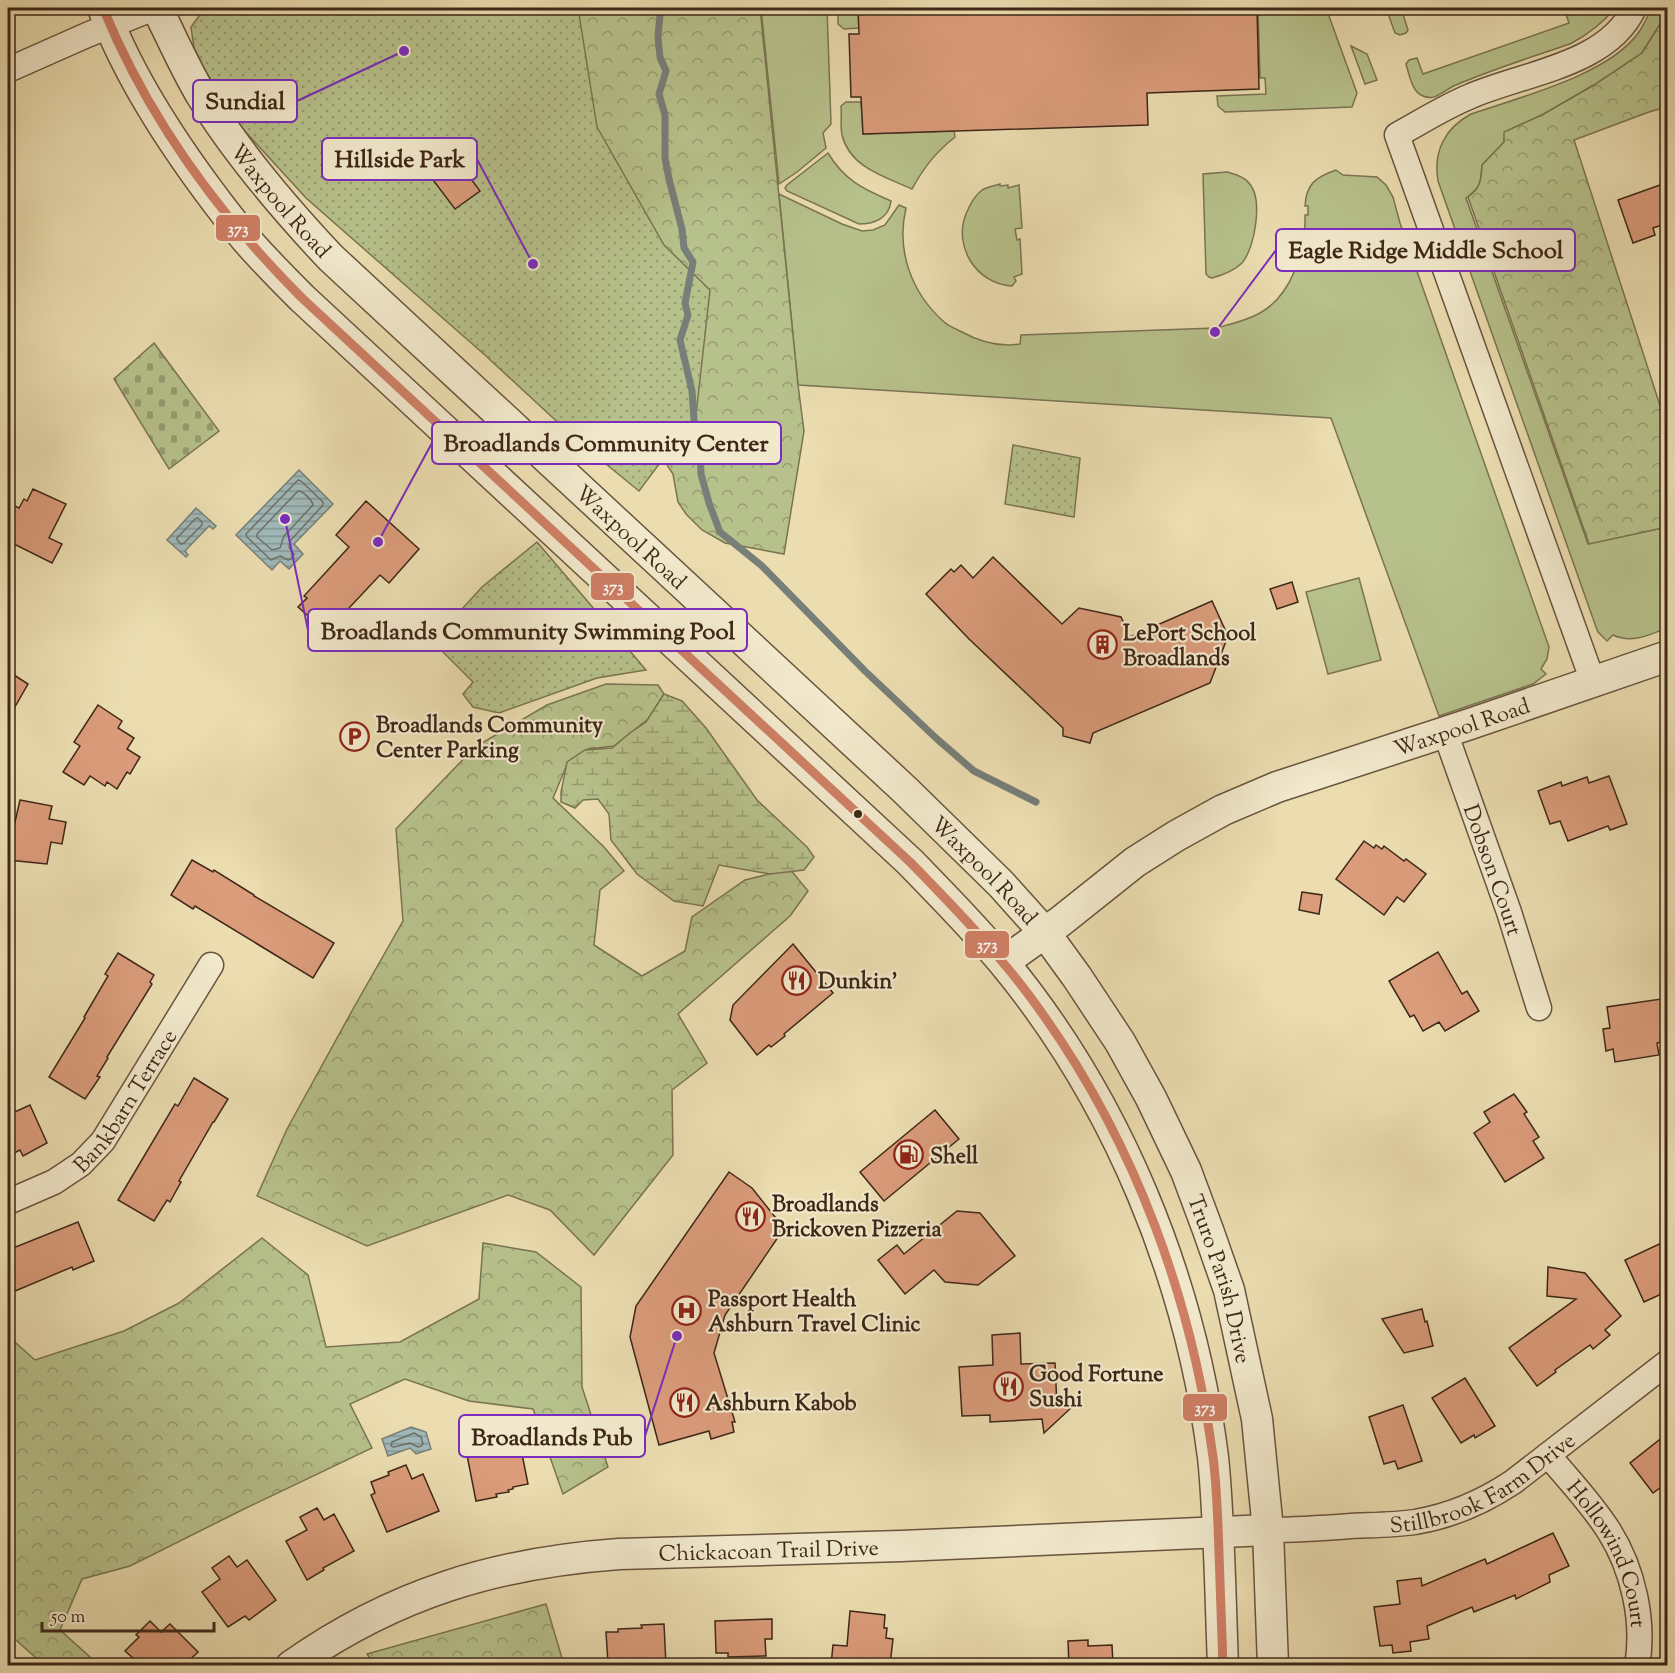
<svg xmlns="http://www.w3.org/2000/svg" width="1675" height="1673" font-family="'Sorts Mill Goudy',serif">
	<defs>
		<pattern id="forest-crowns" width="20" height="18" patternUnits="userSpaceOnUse" patternTransform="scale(1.5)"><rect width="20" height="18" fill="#b7c18b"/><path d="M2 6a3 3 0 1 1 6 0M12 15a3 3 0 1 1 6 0" fill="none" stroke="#969d71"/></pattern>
		<pattern id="wetland-marsh" width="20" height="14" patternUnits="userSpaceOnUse" patternTransform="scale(1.5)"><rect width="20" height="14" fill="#b7c18b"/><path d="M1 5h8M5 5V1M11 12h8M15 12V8" fill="none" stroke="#969d71"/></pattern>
		<pattern id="cemetery-stones" width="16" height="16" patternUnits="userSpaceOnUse" patternTransform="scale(1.5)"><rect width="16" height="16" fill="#b7c18b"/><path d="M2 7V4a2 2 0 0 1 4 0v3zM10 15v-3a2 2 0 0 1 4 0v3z" fill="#969d71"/></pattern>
		<pattern id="park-dots" width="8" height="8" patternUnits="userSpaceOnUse" patternTransform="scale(1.5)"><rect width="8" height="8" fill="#b7c18b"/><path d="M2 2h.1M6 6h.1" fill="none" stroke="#969d71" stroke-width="1.8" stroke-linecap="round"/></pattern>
		<pattern id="water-rules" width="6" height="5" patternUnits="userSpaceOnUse" patternTransform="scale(1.5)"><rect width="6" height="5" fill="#9fb8b8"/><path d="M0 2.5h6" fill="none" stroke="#839695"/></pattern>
	</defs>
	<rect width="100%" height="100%" fill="#ebddb0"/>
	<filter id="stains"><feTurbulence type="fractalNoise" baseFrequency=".00333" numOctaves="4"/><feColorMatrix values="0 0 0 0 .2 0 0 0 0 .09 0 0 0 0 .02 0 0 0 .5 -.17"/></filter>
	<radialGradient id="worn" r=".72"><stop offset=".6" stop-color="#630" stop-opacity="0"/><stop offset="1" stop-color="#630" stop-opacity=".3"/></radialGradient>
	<g fill="#b7c18b" stroke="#7a7452" stroke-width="1.5">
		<polygon points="761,8 827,8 831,124 823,133 826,148 797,172 779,184"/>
		<polygon points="838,8 858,8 859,28 844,29 838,24"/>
		<polygon points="1258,8 1326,8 1357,93 1352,107 1225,112 1218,106 1217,96 1266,94 1265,78 1260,78"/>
		<polygon points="1386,8 1401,8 1408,30 1406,33 1400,35 1395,33"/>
		<path d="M1564,8H1615C1602,24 1589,34 1570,44C1532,57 1493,69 1456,85C1445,89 1436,102 1423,96C1412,92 1409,74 1406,64L1409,60L1417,58L1423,74L1569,23Z"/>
		<path d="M1652,8H1666L1662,21L1642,53L1594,85L1544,114L1505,132L1504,142L1482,165C1481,183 1481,187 1466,198L1588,544L1667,527V628C1649,635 1632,644 1613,635L1607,641L1598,632L1596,627L1438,181C1433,151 1445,128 1471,114C1520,97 1609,75 1639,32C1644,25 1648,15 1652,8Z"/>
		<polygon points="1351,46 1367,54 1377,80 1365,84"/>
		<path d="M846,102H861L863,134L954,131L955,137C936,152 924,167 912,189C886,177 850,168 842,135C840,126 842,115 841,106Z"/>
		<path d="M828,153C844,180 863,189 891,201C889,218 875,224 859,224L787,191L785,188L787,185Z"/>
		<path d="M1336,170L1343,175L1377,177L1386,185L1393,197L1400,223L1549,647L1547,659L1541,669L1546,674L1533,684L1439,716L1331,418L798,385L779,194L842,224L862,231L873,230L885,225L899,205L906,208C896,250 911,292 943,321C948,326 956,329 962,332C980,342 1000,347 1020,344L1021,335L1216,328C1231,324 1246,321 1260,313C1292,295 1306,250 1305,215H1308V206H1305C1306,184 1316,177 1336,170Z"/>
		<path d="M1227,172C1234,174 1243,176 1248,182C1264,197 1255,248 1242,263C1234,271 1223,275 1212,278L1209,277L1206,274L1203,174Z"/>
		<path d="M1000,184V186L1008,185V188L1019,185L1022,228L1015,229L1017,240L1020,239L1022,274L1014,277L1016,281L1012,286C976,284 953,246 966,214C970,205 974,196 982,190C987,187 994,186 1000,184Z"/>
		<polygon points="1359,578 1381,660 1328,674 1306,592"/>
	</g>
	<g fill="url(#forest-crowns)" stroke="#7a7452" stroke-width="1.5">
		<polygon points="442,8 760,8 798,385 804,431 784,554 725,543 702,530 686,514 678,502 673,474 649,437"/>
		<path d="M1667,8V107L1649,112L1574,140L1667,427V527L1589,544L1468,197C1481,188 1481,180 1482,165L1504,142V132L1542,115L1594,85L1642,53L1662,21Z"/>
		<polygon points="606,684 658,685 664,694 648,719 614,746 588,749 568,762 553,798 604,847 624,871 600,890 594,945 642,976 685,951 692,917 745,880 790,869 808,891 790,916 678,1014 707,1063 672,1090 673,1155 594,1255 550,1210 508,1195 367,1246 257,1196 287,1129 353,1009 403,921 396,829 475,747 547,705"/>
		<polygon points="262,1238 308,1275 326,1347 400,1342 479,1299 483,1243 536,1252 581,1287 582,1387 608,1467 563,1494 533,1409 469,1401 405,1379 350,1404 372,1448 244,1509 130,1566 82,1579 60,1630 99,1665 44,1665 8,1633 8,1336 35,1360 124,1331 179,1303"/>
		<polygon points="546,1604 564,1665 374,1665 367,1654"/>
	</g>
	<polygon fill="url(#wetland-marsh)" stroke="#7a7452" stroke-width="1.5" points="664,694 682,701 706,728 757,800 807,847 814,857 804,870 770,874 719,865 703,906 674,901 637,874 611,840 609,814 598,799 583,800 575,808 561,802 561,792 567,762 585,750 612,748 630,733 646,722"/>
	<polygon fill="url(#cemetery-stones)" stroke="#7a7452" stroke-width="1.5" points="154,343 219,431 169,469 114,379"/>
	<g fill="url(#park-dots)" stroke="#7a7452" stroke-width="1.5">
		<polygon points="205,8 578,8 597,127 664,245 710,290 696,415 639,491 579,442 486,356 306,198 242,128 207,74 194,48 191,27"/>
		<polygon points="1013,445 1080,458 1074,517 1005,504"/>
		<polygon points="537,542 646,670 597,678 499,713 473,707 463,694 473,682 430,639 442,625 459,637 472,622 462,609 482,587"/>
	</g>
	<g fill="url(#water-rules)" stroke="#787e78" stroke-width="1.5">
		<polygon points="299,470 333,504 294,544 303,554 289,569 280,561 272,570 236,535"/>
		<polygon points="196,508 216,526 213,529 209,526 185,551 188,555 186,557 167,540"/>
		<polygon points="411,1427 426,1432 431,1449 416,1454 410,1448 388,1456 382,1439"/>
	</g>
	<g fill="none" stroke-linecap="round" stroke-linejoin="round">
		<g stroke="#6e7068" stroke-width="1.5">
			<polygon points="298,480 301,481 323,502 323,505 290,541 289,547 294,554 291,559 288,560 280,556 271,560 247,537 246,534"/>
			<path d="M298,491C303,491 312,500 313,505L284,536L280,548L272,550L257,537V534Z"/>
			<polygon points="198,518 202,522 202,525 184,543 181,544 177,540 177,538 195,519"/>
			<polygon points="414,1433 421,1437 423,1444 421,1446 418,1447 410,1443 394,1447 391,1446 392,1442"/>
		</g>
		<polyline stroke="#787e78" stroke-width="7" points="658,8 660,15 658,37 660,57 666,71 659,94 665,115 665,158 669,179 682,229 684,248 693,262 685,303 688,315 680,340 692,391 695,434 700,449 701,474 709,503 720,532 762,566 865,671 937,739 974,771 1036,802"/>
	</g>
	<g fill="#db9c7b" stroke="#3e2718" stroke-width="1.5">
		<polygon points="858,8 1257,8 1259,89 1147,93 1148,125 863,134 861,97 851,97 849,34 859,34"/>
		<polygon points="452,153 480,191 455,209 427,172"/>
		<polygon points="1660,185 1668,206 1668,223 1653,228 1655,235 1633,243 1618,200"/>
		<polygon points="33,489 66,504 49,538 62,544 52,563 8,541 8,516 13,505 19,508 24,499 27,501"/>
		<polygon points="366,501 419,549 389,583 380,575 334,624 332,622 324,630 298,607 307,598 304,596 349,547 336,535"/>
		<polygon points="993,557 1062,624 1079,608 1121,617 1130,637 1212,601 1228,636 1210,683 1093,733 1090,743 1063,736 1063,728 969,639 926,594 951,569 954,572 961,565 973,578"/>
		<polygon points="1292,582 1298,602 1277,609 1270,589"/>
		<polygon points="8,671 28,684 8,719"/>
		<polygon points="98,705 122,721 118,728 134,738 127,749 140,757 130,774 127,772 117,789 107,782 105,786 90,776 84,785 63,772 80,746 74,742"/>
		<polygon points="1609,776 1627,824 1610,830 1608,826 1568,841 1560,821 1550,824 1538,791 1561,782 1562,786 1587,777 1589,783"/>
		<polygon points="20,800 52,806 49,819 66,822 62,844 51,842 47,864 8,860 8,834 12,835"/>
		<polygon points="1364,841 1374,848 1376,845 1382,849 1384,846 1404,861 1406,859 1426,874 1404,902 1397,897 1384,915 1336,879"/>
		<polygon points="192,860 213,872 214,870 254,895 254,896 334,943 313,978 195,906 193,909 171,895"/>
		<polygon points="1302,892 1322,895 1319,914 1299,910"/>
		<polygon points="793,944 833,993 784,1034 785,1036 771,1047 769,1045 757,1055 730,1020 733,1005"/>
		<polygon points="1438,952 1462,994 1467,991 1479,1011 1445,1031 1439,1022 1423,1031 1414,1015 1410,1017 1389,981"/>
		<polygon points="118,953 154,975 150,982 152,984 107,1057 108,1058 97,1076 100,1077 85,1099 49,1077 85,1018 84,1017 108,976 105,974"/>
		<polygon points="1661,999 1664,1019 1668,1019 1668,1038 1661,1039 1661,1042 1657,1043 1659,1055 1615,1062 1613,1049 1606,1051 1603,1029 1610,1028 1607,1007"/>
		<polygon points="194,1078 228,1099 214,1122 213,1122 179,1181 181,1182 170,1202 167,1200 154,1221 118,1200 175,1104 178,1106"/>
		<polygon points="1514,1094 1527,1112 1524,1114 1539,1137 1533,1141 1544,1158 1505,1182 1474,1133 1490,1122 1484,1112"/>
		<polygon points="30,1105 47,1143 23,1156 20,1150 8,1156 8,1115"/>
		<polygon points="935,1110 959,1139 884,1201 860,1172"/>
		<polygon points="729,1172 752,1188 779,1222 783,1230 725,1315 714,1353 735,1422 732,1422 734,1432 711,1439 709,1431 659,1445 630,1337 636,1306"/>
		<polygon points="957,1211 980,1213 1015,1256 978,1285 945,1282 934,1270 905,1294 878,1260 897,1245 904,1254"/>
		<polygon points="78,1222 94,1261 73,1270 72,1267 8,1294 8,1250"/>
		<polygon points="1668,1240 1668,1291 1644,1302 1625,1260"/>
		<polygon points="1548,1267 1585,1273 1621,1316 1605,1330 1610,1335 1593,1349 1590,1345 1555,1370 1556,1372 1537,1386 1509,1348 1576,1299 1547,1296"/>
		<polygon points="1422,1309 1425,1322 1427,1321 1433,1346 1404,1353 1382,1319"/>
		<polygon points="1020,1333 1021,1364 1055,1363 1057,1406 1072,1407 1044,1433 1042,1419 990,1422 990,1415 962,1416 959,1367 993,1365 992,1335"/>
		<polygon points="1465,1378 1495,1426 1475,1438 1474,1435 1461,1443 1432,1398"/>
		<polygon points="1403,1405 1422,1461 1398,1469 1395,1461 1384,1464 1369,1417"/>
		<polygon points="1668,1433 1668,1482 1653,1493 1630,1463"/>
		<polygon points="520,1444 528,1484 513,1487 513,1489 508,1490 509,1492 496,1494 497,1497 476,1501 467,1455"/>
		<polygon points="406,1465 412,1479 423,1474 439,1511 387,1532 371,1495 375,1493 371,1482 389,1475 388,1472"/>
		<polygon points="317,1508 324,1520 334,1514 354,1551 323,1568 324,1570 307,1580 286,1541 307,1530 300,1517"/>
		<polygon points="1553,1533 1569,1566 1549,1575 1550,1582 1516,1599 1515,1595 1474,1612 1472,1607 1427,1626 1429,1639 1410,1642 1411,1651 1393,1653 1392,1645 1380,1646 1374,1607 1400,1604 1397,1581 1421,1578 1422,1586 1485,1559 1487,1564"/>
		<polygon points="229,1556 237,1567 247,1560 276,1600 249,1620 245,1616 228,1627 202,1592 220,1579 212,1568"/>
		<polygon points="850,1611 885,1615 884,1628 887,1628 886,1638 893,1639 890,1665 831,1665 833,1645 847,1646"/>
		<polygon points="772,1619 772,1639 765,1639 766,1656 728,1657 728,1653 716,1653 715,1621"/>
		<polygon points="150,1621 161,1632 170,1624 198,1652 184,1665 141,1665 125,1651 139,1637 136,1635"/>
		<polygon points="664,1624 666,1665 608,1664 606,1632 618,1632 618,1629 642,1628 641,1625"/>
		<polygon points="1088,1640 1088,1646 1112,1645 1113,1665 1069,1665 1068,1641"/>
	</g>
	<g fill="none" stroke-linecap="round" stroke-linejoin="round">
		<defs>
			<g id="minor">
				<polyline points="8,70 87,35 154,8"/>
				<path d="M1593,682L1397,135C1421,122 1446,106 1471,96C1524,73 1608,65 1634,8"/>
				<path id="s1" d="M1445,732L1509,912L1539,1008"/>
				<path id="s2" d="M8,1202L54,1182L81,1164L103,1141L211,965"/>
				<path id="s3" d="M1548,1455C1569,1480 1592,1504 1609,1531C1633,1569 1645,1621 1637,1666"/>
				<path id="s4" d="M1268,1530C1296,1530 1324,1528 1351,1526C1372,1525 1394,1525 1415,1522C1451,1516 1483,1502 1513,1482L1668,1362"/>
			</g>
			<g id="tertiary">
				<path d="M103,8C133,89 191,171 245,238C263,259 283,279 302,298L910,862C942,895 974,927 1003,962C1118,1101 1190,1278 1213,1457C1215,1475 1216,1493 1217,1511C1220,1563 1221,1614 1223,1666"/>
				<path id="s5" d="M157,8C171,36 184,66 200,93C237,153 283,207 331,258L905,790L1001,884L1045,933L1077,977L1120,1042L1151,1098L1186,1171L1208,1230L1229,1290L1257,1419L1268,1530L1273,1666"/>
				<path id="s6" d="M1004,962L1061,921L1135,862L1176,836L1223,810L1277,787L1470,724L1668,656"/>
				<path id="s7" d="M291,1666C393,1594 495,1563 619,1554L901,1546L1268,1530"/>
			</g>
		</defs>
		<use href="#minor" stroke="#69543e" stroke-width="27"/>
		<use href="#tertiary" stroke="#69543e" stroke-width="33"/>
		<use href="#minor" stroke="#f2e9cc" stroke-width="24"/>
		<use href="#tertiary" stroke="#f2e9cc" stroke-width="30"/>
		<defs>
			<path id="bus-1" d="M103,8C148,118 218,214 302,298L910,862C958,911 1005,960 1044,1016C1136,1146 1192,1300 1213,1457C1216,1479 1217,1502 1218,1525C1220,1572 1221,1619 1223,1666"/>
		</defs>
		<use href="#bus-1" stroke="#f2e9cc" stroke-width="14"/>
		<use href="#bus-1" stroke="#cf7f65" stroke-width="9"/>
	</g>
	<defs>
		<symbol id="building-ring" viewBox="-11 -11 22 22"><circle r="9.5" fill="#f2e9cc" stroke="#8f2418" stroke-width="1.5"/><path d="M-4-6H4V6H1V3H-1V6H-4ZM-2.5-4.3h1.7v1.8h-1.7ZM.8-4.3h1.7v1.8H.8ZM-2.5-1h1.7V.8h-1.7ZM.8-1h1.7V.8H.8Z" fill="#8f2418"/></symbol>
		<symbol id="parking-ring" viewBox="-11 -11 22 22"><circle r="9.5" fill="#f2e9cc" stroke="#8f2418" stroke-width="1.5"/><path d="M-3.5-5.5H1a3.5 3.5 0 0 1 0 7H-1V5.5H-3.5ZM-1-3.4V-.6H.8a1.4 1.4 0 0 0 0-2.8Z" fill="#8f2418"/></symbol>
		<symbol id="restaurant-ring" viewBox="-11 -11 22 22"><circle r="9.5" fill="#f2e9cc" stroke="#8f2418" stroke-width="1.5"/><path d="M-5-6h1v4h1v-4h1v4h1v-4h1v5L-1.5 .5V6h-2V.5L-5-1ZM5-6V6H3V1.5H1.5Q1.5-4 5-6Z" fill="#8f2418"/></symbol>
		<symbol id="fuel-ring" viewBox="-11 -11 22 22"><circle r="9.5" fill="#f2e9cc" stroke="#8f2418" stroke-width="1.5"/><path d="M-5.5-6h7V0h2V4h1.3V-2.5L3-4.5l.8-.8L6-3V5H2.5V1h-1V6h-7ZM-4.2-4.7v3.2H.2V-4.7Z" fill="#8f2418"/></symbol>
		<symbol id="hospital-ring" viewBox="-11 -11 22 22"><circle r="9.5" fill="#f2e9cc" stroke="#8f2418" stroke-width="1.5"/><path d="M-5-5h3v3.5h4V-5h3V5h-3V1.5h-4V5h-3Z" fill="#8f2418"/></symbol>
	</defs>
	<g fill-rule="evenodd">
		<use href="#building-ring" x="1086" y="628" width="33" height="33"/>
		<use href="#parking-ring" x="338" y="720" width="33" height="33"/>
		<use href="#restaurant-ring" x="780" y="964" width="33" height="33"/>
		<use href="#fuel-ring" x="892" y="1138" width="33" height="33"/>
		<use href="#restaurant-ring" x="734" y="1200" width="33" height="33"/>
		<use href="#hospital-ring" x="670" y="1294" width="33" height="33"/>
		<use href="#restaurant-ring" x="992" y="1370" width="33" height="33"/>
		<use href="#restaurant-ring" x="668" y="1386" width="33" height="33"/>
	</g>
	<circle fill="#3e2718" stroke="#f2e9cc" stroke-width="2" cx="858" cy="814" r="5"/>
	<g text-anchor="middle" stroke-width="4.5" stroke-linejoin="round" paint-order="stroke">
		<g font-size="22" fill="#3e2718" stroke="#f2e9cc">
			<text dy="8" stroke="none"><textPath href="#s5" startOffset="230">Waxpool Road</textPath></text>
			<text dy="8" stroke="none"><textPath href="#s5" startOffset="716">Waxpool Road</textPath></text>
			<text dy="8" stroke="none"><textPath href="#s6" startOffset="520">Waxpool Road</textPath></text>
			<text dy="8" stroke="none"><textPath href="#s5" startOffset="1202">Waxpool Road</textPath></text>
			<text dy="8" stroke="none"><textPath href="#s1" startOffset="146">Dobson Court</textPath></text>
			<text dy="8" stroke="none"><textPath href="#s2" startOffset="160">Bankbarn Terrace</textPath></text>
			<text dy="8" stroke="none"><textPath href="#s5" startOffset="1680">Truro Parish Drive</textPath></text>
			<text dy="8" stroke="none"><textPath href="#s4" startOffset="225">Stillbrook Farm Drive</textPath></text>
			<text dy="8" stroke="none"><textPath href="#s7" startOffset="501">Chickacoan Trail Drive</textPath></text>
			<text dy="8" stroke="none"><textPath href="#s3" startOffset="118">Hollowind Court</textPath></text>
		</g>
		<g font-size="22" font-weight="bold" fill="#3e2718" stroke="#f2e9cc" text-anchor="start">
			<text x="1123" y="640">LePort School<tspan x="1123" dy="25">Broadlands</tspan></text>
			<text x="376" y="732">Broadlands Community<tspan x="376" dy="25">Center Parking</tspan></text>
			<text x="818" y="988">Dunkin'</text>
			<text x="930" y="1163">Shell</text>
			<text x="772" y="1211">Broadlands<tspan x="772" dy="25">Brickoven Pizzeria</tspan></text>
			<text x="708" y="1306">Passport Health<tspan x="708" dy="25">Ashburn Travel Clinic</tspan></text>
			<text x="1029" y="1381">Good Fortune<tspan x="1029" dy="25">Sushi</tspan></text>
			<text x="705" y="1410">Ashburn Kabob</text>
		</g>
	</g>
	<path fill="none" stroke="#7b2cbf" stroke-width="2" d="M404 51L297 101M533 264L477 159M1215 332L1276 250M378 542L432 443M285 519L308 630M677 1336L645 1436"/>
	<g fill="#7b2cbf" stroke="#f2e9cc" stroke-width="2">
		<circle cx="404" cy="51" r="6"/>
		<circle cx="533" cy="264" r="6"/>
		<circle cx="1215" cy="332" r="6"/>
		<circle cx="378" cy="542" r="6"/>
		<circle cx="285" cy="519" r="6"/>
		<circle cx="677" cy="1336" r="6"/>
	</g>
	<g fill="#f2e9cc" stroke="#7b2cbf" stroke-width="2">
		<rect x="193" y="80" width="104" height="42" rx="6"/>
		<rect x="322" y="138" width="155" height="42" rx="6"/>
		<rect x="1276" y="229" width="299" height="42" rx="6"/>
		<rect x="432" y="422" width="349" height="42" rx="6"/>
		<rect x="308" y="609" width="439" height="42" rx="6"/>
		<rect x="459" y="1415" width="186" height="42" rx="6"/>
	</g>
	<g font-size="24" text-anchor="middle" font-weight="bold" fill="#3e2718">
		<text x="245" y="109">Sundial</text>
		<text x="400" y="167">Hillside Park</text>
		<text x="1426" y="258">Eagle Ridge Middle School</text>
		<text x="606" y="451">Broadlands Community Center</text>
		<text x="528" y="639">Broadlands Community Swimming Pool</text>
		<text x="552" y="1445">Broadlands Pub</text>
	</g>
	<g stroke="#f2e9cc" stroke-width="2">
		<rect x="215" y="214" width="46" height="28" rx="6" fill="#cf7f65"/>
		<rect x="590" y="572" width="45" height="29" rx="6" fill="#cf7f65"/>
		<rect x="964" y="930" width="46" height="29" rx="6" fill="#cf7f65"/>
		<rect x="1182" y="1393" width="46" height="29" rx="6" fill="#cf7f65"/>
	</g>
	<g font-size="16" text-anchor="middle" font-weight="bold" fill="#fff">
		<text x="238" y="234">373</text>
		<text x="613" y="592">373</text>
		<text x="987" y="950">373</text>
		<text x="1205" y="1413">373</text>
	</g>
	<rect width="1675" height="1673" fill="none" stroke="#ebddb0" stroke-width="30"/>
	<rect x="9" y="9" width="1657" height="1655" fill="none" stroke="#3e2718" stroke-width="3"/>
	<rect x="15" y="15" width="1645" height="1643" fill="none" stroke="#3e2718" stroke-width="1.5"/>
	<path d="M42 1622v9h172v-9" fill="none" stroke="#3e2718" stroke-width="3"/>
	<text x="51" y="1622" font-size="18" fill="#3e2718" stroke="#f2e9cc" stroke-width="4.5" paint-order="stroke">50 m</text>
	<rect width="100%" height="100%" filter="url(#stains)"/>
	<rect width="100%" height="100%" fill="url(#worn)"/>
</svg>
